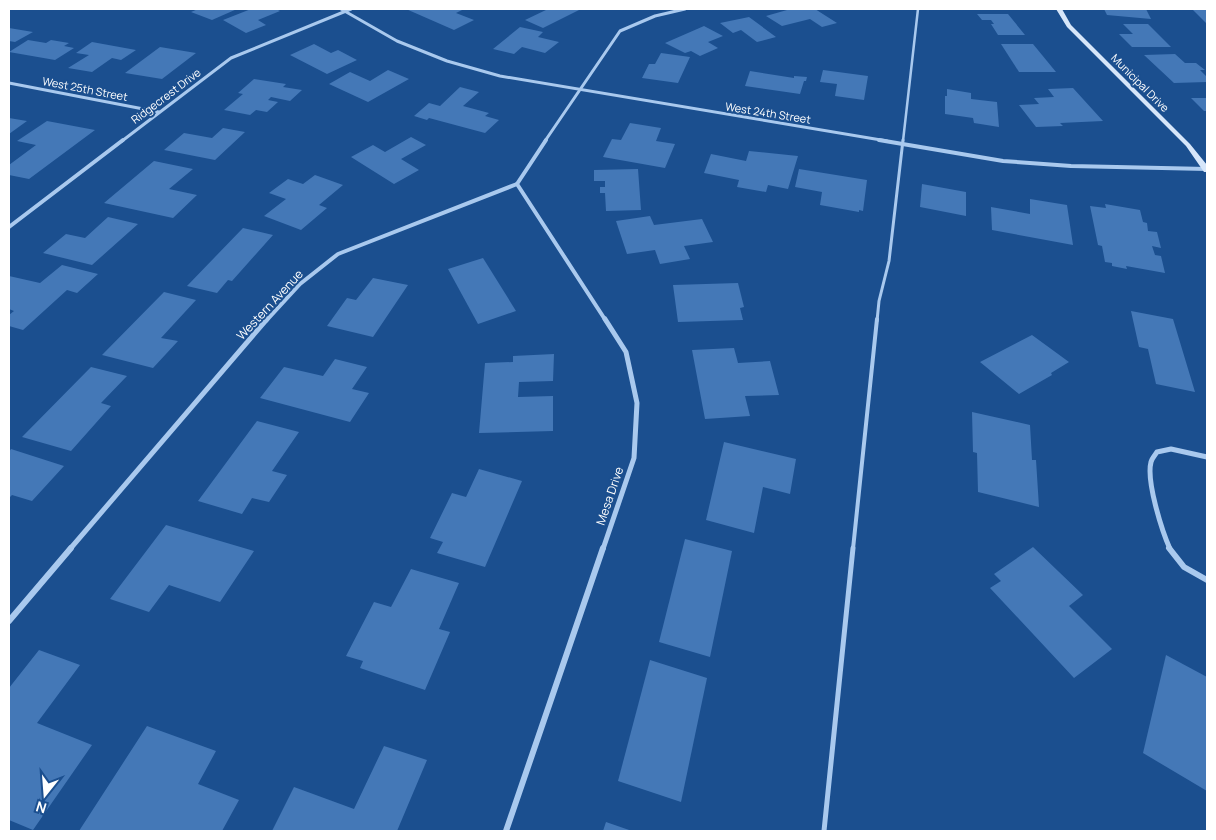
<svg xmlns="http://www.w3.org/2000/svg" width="1216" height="840" font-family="Manrope,sans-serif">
	<rect width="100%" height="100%" fill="#1b4f8f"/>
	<g fill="#4478b7">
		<polygon points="198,9 237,9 212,20 191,12"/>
		<polygon points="251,9 276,9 280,11 258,20 266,25 246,33 223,20"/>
		<polygon points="406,9 464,9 456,13 474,20 454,30"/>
		<polygon points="548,9 581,9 543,28 525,20"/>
		<polygon points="785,9 815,9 837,23 822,27 810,19 782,26 766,16 787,10"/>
		<polygon points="1104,9 1146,9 1151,19 1107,15"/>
		<polygon points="1192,9 1207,9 1207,24"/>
		<polygon points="977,14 1008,14 1025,35 998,35 991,24 994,24 991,20 982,20"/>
		<polygon points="749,17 776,37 757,42 741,30 733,33 720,23"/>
		<polygon points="1123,24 1148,24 1171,47 1132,47 1119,34 1133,34"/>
		<polygon points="704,26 723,36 708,42 718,48 700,56 691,51 685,53 665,43"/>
		<polygon points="520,27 543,32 538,37 559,42 545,53 522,47 514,54 493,49"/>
		<polygon points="9,28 33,32 15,42 9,41"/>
		<polygon points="28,40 46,43 51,40 69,43 64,46 74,48 55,60 9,52"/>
		<polygon points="92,42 136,50 121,60 112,58 92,72 68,68 89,55 76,53"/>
		<polygon points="314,44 331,53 338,50 357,60 327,74 290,55"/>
		<polygon points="1001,44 1033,44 1056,72 1019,72"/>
		<polygon points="160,47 196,53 162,79 125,73"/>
		<polygon points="661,53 690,57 678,83 642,78 649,64 655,64"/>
		<polygon points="1175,54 1185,63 1196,63 1205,70 1200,70 1207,77 1207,82 1174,83 1144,55"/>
		<polygon points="388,70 409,79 368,102 329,84 350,72 370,81"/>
		<polygon points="823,70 868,76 864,100 835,96 837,84 820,82"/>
		<polygon points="750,71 794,78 794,76 807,77 806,81 804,81 800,94 745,86"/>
		<polygon points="254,79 286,84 283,87 302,90 290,101 271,97 268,100 278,102 267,112 256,110 250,115 224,110 243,94 238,93"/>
		<polygon points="460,87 479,92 463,106 489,113 485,116 499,120 485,133 429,118 427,120 414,116 429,103 440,106"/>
		<polygon points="1073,88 1103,121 1060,123 1063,126 1036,127 1019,105 1039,104 1034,98 1054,97 1048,89"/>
		<polygon points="947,89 971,93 971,99 997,102 999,127 974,123 973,118 945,114 945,96 947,96"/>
		<polygon points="1191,98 1207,98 1207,111 1204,111"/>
		<polygon points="9,118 27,121 9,134"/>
		<polygon points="47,121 95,130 29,179 9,175 9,165 36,145 17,141"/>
		<polygon points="630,123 661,128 656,141 675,144 665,168 603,157 612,139 621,140"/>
		<polygon points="223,128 245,132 215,160 164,150 184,133 212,138"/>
		<polygon points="411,137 426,145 401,159 419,170 394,184 351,157 373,145 385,152"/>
		<polygon points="749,151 798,156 788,189 768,185 766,192 737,187 739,180 704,173 711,154 746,161"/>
		<polygon points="154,161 193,169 169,189 197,195 173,218 104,203"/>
		<polygon points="638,169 641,210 606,211 605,193 600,193 600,187 605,187 605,181 594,181 594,170"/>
		<polygon points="799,169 867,180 863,211 859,210 859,212 820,205 822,192 795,187"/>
		<polygon points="315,175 343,185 319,205 327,208 301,230 264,216 286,199 269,193 288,179 303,184"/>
		<polygon points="922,184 966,192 966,216 920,207"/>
		<polygon points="1030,199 1067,205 1073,245 992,230 991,207 1030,214"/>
		<polygon points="1105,204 1140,210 1143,222 1147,223 1148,231 1157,232 1161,248 1152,246 1155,255 1161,256 1165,273 1126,266 1127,269 1112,266 1112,263 1105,262 1102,246 1098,245 1090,206 1106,208"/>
		<polygon points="650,216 654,225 702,219 713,242 684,246 690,259 660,264 655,250 627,254 616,221"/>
		<polygon points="108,217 138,224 92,265 43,253 66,234 85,238"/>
		<polygon points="243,228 273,235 232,281 228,280 217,293 187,286"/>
		<polygon points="483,258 516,311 478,324 448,269"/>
		<polygon points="62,265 98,274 77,293 67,290 23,330 9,326 9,315 14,311 9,309 9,276 40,283"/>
		<polygon points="373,278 408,285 373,337 327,326 347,298 356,300"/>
		<polygon points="738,283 744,307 740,308 743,320 678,322 673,285"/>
		<polygon points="164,292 196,300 161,338 178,341 153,368 102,355"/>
		<polygon points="1131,311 1173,319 1195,392 1156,384 1148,349 1139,347"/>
		<polygon points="1032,335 1069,362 1051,373 1052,375 1019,394 980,362"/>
		<polygon points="734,348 738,363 770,361 779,395 745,396 750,416 705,419 692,350"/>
		<polygon points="554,354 553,381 519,382 518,397 553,396 553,431 479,433 485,363 513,362 513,356"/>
		<polygon points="335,359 367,367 352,389 369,393 350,422 260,398 284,367 323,376"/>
		<polygon points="91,367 127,376 101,403 111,406 71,451 22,437"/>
		<polygon points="972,412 1030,425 1032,460 1036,460 1039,507 978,492 977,453 973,452"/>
		<polygon points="257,421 299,432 272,471 287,475 269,502 252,498 242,514 198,501"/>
		<polygon points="724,442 796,459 790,494 763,487 754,533 706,520"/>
		<polygon points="11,449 64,466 32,501 12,495 9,498 9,452"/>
		<polygon points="479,469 522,481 485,567 437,553 443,542 430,538 452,493 466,497"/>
		<polygon points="166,525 254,551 220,602 169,585 149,612 110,599"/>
		<polygon points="685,539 732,551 710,657 659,642"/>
		<polygon points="1033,547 1083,595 1069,606 1112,649 1074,678 990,588 1001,581 994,574"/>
		<polygon points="411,569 459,583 439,629 450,632 425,690 360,668 363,661 346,656 374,602 391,607"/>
		<polygon points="39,650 80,665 37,723 92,745 33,830 9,820 9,688"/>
		<polygon points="1166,655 1207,677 1207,791 1143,753"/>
		<polygon points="650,660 707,678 681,802 618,781"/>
		<polygon points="147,726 216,751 198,784 239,800 222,831 79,831"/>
		<polygon points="384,746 427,760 397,831 272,831 294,787 354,809"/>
		<polygon points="606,822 632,831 603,831"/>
	</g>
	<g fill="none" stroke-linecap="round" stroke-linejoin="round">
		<polyline stroke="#a9c9ee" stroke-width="2.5" points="903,141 918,9"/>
		<polyline stroke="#a9c9ee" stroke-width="3" points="877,321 879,301 889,261 903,140"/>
		<polyline stroke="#a9c9ee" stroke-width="4" points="853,549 877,319"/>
		<polyline stroke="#a9c9ee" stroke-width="5" points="824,831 853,548"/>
		<g stroke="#a9c9ee" stroke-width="3">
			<polyline points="341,9 397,41 447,61 500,76 887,141"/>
			<polyline points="9,83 159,112"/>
			<polyline points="122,141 231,58 351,9"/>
			<polyline points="545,141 620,31 655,16 685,9"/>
		</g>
		<g stroke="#a9c9ee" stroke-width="4">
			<polyline points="879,140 1003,161 1071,166 1207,169"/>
			<polyline points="517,184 606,321"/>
			<polyline points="9,227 123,140"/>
			<polyline points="266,321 300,284 338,254 517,184 546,140"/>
		</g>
		<g stroke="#a9c9ee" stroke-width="5">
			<polyline points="70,549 267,319"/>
			<polyline points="603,549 634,458 637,403 626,352 605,319"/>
			<path d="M1170,549C1162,531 1146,481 1151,462C1152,458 1155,455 1157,452L1171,449L1207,457"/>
		</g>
		<g stroke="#a9c9ee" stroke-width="6">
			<polyline points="1169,548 1184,567 1207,580"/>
			<polyline points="9,621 71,548"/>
			<polyline points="506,831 603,548"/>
		</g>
		<polygon fill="#d6e6fa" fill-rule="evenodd" points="1056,9 1062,9 1071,25 1190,144 1207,165 1207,172 1204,172 1186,146 1067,27"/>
	</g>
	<g text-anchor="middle" stroke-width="4" stroke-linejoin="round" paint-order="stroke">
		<g font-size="11" fill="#fff" stroke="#1b4f8f">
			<text transform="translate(1140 83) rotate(45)" y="4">Municipal Drive</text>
			<text transform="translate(85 89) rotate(11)" y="4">West 25th Street</text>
			<text transform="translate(166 96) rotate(-37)" y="4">Ridgecrest Drive</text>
			<text transform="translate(768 113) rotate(9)" y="4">West 24th Street</text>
		</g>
		<g font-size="12" fill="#fff" stroke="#1b4f8f">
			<text transform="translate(270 305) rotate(-47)" y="4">Western Avenue</text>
			<text transform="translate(610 496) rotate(-71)" y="4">Mesa Drive</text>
		</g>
	</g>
	<rect width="1216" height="840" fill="none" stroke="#ffffff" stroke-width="20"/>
	<g transform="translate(45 795) rotate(197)" stroke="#1b4f8f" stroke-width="4" paint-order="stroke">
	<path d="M0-4L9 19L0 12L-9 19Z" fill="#ffffff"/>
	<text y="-8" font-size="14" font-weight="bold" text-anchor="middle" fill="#ffffff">N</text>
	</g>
</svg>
